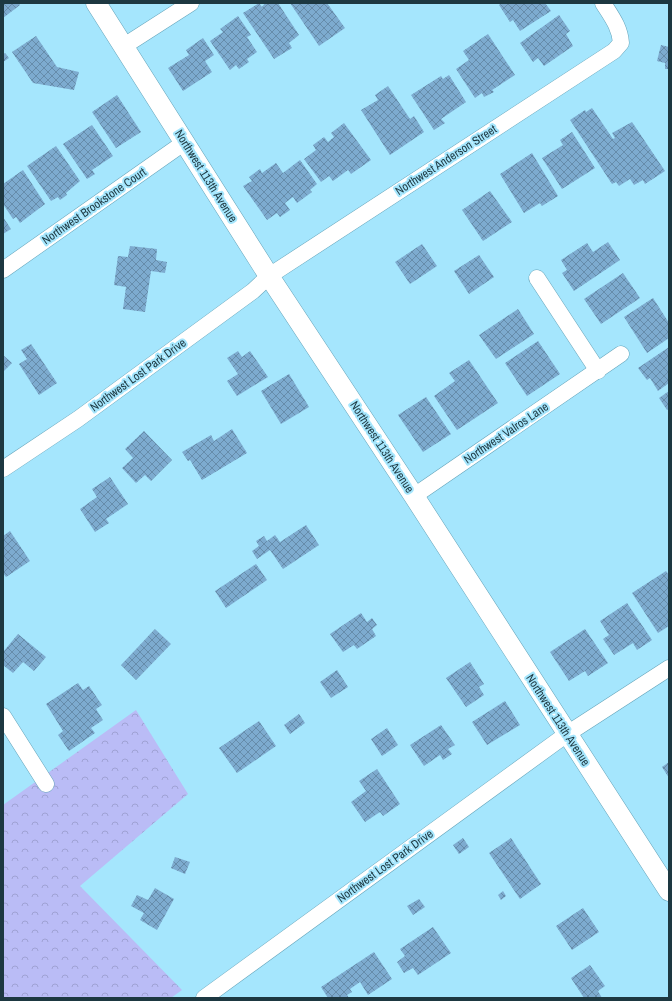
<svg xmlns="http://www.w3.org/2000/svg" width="672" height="1001" font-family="'Archivo Narrow',sans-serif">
	<defs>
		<pattern id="forest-crowns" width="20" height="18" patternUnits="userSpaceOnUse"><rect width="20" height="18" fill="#babcf6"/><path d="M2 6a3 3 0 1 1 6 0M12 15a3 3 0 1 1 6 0" fill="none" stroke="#9fa2d4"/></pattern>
		<pattern id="building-cross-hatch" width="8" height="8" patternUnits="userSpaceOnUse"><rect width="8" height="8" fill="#7dabcf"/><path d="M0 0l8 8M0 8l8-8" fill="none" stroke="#668caa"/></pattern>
	</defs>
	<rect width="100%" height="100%" fill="#a5e6fd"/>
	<polygon fill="url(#forest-crowns)" points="136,710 188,794 80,886 182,990 171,998 3,998 3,805"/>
	<g fill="url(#building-cross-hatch)">
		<polygon points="3,3 18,3 20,5 3,18"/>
		<polygon points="259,3 262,7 265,3 278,3 299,35 289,43 292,48 274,59 243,13"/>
		<polygon points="290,3 327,3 345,28 319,46"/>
		<polygon points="502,3 545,3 551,11 520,31 513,20 510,22 499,5"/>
		<polygon points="559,15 570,31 566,34 573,46 544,66 538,58 533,62 520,43"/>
		<polygon points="238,16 251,35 247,37 257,52 247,59 249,62 239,69 236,65 230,70 210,41 223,32 220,29"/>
		<polygon points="488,34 515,75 492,90 494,92 484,97 482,93 475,98 456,69 469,60 463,51"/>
		<polygon points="36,36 57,67 79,72 74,90 33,83 12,52"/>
		<polygon points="203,38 214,55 205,61 212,72 183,91 168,68 189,55 186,50"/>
		<polygon points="661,45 669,47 669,69 665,69 665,63 657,61"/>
		<polygon points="5,53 9,58 3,62 3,54"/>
		<polygon points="449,75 466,102 441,119 445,123 434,130 411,95 441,76 443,79"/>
		<polygon points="388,86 410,119 414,116 424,132 390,155 361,110 378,100 375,95"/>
		<polygon points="117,95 141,132 116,148 92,112"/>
		<polygon points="592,108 613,139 615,138 612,133 632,122 665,171 645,184 643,180 634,185 630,179 619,186 616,182 612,184 570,120 585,110 586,112"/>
		<polygon points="344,123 371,160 351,174 348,170 333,181 329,176 321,182 304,159 316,150 313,145 324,137 328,142 334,137 331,133"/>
		<polygon points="92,125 113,156 92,170 95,174 87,179 63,144"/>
		<polygon points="572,132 595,168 562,189 542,158 563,145 560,140"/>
		<polygon points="56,146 80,181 66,193 67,195 60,200 58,197 51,201 27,166"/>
		<polygon points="532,153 558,196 542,206 540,203 524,213 500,174"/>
		<polygon points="300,160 317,184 310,190 312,192 297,203 293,197 285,203 290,210 280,217 277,213 267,220 243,186 252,181 249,177 260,169 262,173 276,163 283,173"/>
		<polygon points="23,170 45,204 20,223 16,217 13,219 3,204 3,184"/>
		<polygon points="490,191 512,222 483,241 462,210"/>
		<polygon points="3,217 11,229 3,234"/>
		<polygon points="608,242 620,260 574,291 562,273 567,270 561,260 587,243 593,252"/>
		<polygon points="422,244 437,266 410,284 395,262"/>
		<polygon points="130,246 157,249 156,260 167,262 165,273 151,271 145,312 123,309 126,287 114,285 118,256 128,257"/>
		<polygon points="479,255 494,277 469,294 454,271"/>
		<polygon points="623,273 640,298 601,324 584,299"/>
		<polygon points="653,298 669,323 669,338 647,353 624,317"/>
		<polygon points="518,309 534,334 496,359 479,335"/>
		<polygon points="538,341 560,374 527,396 505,363"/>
		<polygon points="31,344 57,383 39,395 19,364 27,359 21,350"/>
		<polygon points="669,347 669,383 658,391 650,378 647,380 638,368"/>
		<polygon points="238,351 242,357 250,351 268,377 237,396 227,381 238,374 227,358"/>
		<polygon points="3,355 12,363 3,372"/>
		<polygon points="469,360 498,403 457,430 434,396 455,381 449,373"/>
		<polygon points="289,374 309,407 281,424 261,391"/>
		<polygon points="669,391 669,409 667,410 659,398"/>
		<polygon points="426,397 451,434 423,452 398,415"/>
		<polygon points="232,429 247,453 202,480 190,460 188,461 182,452 211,435 214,441"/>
		<polygon points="144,431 172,460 151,481 145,475 136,483 122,468 133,458 125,449"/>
		<polygon points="110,477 128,504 106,519 109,523 95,532 80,509 97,497 92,489"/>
		<polygon points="306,525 319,545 283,569 270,550 257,559 252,551 259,546 256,541 264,536 267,541 275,535 280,542"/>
		<polygon points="10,531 30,561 6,577 3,573 3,536"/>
		<polygon points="256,564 267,580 226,608 215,591"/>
		<polygon points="666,571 669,575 669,626 658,633 632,593"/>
		<polygon points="627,603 652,640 637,650 633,643 614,655 603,639 609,635 600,621"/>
		<polygon points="361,613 367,622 372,618 377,625 372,629 376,636 357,649 354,645 343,652 330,634"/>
		<polygon points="155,629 171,644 136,680 121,665"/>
		<polygon points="585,629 608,663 588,676 585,671 569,681 550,652"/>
		<polygon points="18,634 46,657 34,671 23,662 13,673 3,665 3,652"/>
		<polygon points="470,662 484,684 479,687 484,695 466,707 446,678"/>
		<polygon points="337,670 348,687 331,698 320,682"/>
		<polygon points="78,683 83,690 89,686 102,705 96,709 103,720 91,728 95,733 69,751 58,735 63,731 46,704"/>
		<polygon points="505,701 520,725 487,745 472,722"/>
		<polygon points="299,714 305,723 290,734 284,725"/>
		<polygon points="259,721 276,746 237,773 219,748"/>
		<polygon points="441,725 455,745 448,749 452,754 443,760 440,755 424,766 410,745"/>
		<polygon points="387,728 398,745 382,756 371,739"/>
		<polygon points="669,762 669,778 662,767"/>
		<polygon points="377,769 400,804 383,816 380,812 365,822 351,802 366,791 359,781"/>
		<polygon points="463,838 469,847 459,854 453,845"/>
		<polygon points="511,838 541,884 520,899 489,853"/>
		<polygon points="175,857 190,862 185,874 171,868"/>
		<polygon points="155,888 174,899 157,930 140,920 144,913 131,906 137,895 148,900"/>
		<polygon points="503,891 506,896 501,900 498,895"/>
		<polygon points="419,899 425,907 413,915 407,906"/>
		<polygon points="583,908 599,932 572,950 556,926"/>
		<polygon points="433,927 451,953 418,975 413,968 404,973 397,962 405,956 400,949"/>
		<polygon points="374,952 392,979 368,995 360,982 350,989 352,992 347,995 349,998 328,998 321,987"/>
		<polygon points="590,965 605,986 598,991 602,998 584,998 571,978"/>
	</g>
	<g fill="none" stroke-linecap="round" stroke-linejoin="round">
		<defs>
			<g id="minor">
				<polyline points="124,46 191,3"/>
				<polyline points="3,270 185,142"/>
				<polyline points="537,278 598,371"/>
				<path d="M3,469L78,419L253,291L269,276L614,51L621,43C620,27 611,16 603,3"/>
				<polyline points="414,496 621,354"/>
				<polyline points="3,716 46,784"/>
				<polyline points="204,998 567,734 669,668"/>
			</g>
			<polyline id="tertiary" points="96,3 269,276 414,496 669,891"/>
		</defs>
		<use href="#minor" stroke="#66a5bb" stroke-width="17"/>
		<use href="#tertiary" stroke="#66a5bb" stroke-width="21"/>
		<use href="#minor" stroke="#fff" stroke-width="16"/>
		<use href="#tertiary" stroke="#fff" stroke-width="20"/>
	</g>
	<g text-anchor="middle" stroke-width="4" stroke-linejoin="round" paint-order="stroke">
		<g font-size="12" fill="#1d3841" stroke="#a5e6fd">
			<text transform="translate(446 160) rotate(-33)" y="4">Northwest Anderson Street</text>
			<text transform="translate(206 176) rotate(58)" y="4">Northwest 113th Avenue</text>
			<text transform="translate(94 206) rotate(-35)" y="4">Northwest Brookstone Court</text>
			<text transform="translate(138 375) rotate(-36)" y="4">Northwest Lost Park Drive</text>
			<text transform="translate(506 433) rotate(-34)" y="4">Northwest Valros Lane</text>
			<text transform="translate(382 447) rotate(57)" y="4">Northwest 113th Avenue</text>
			<text transform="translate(558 720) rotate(57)" y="4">Northwest 113th Avenue</text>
			<text transform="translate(385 866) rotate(-36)" y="4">Northwest Lost Park Drive</text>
		</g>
	</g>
	<rect width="672" height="1001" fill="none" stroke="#1d3841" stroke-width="8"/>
</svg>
